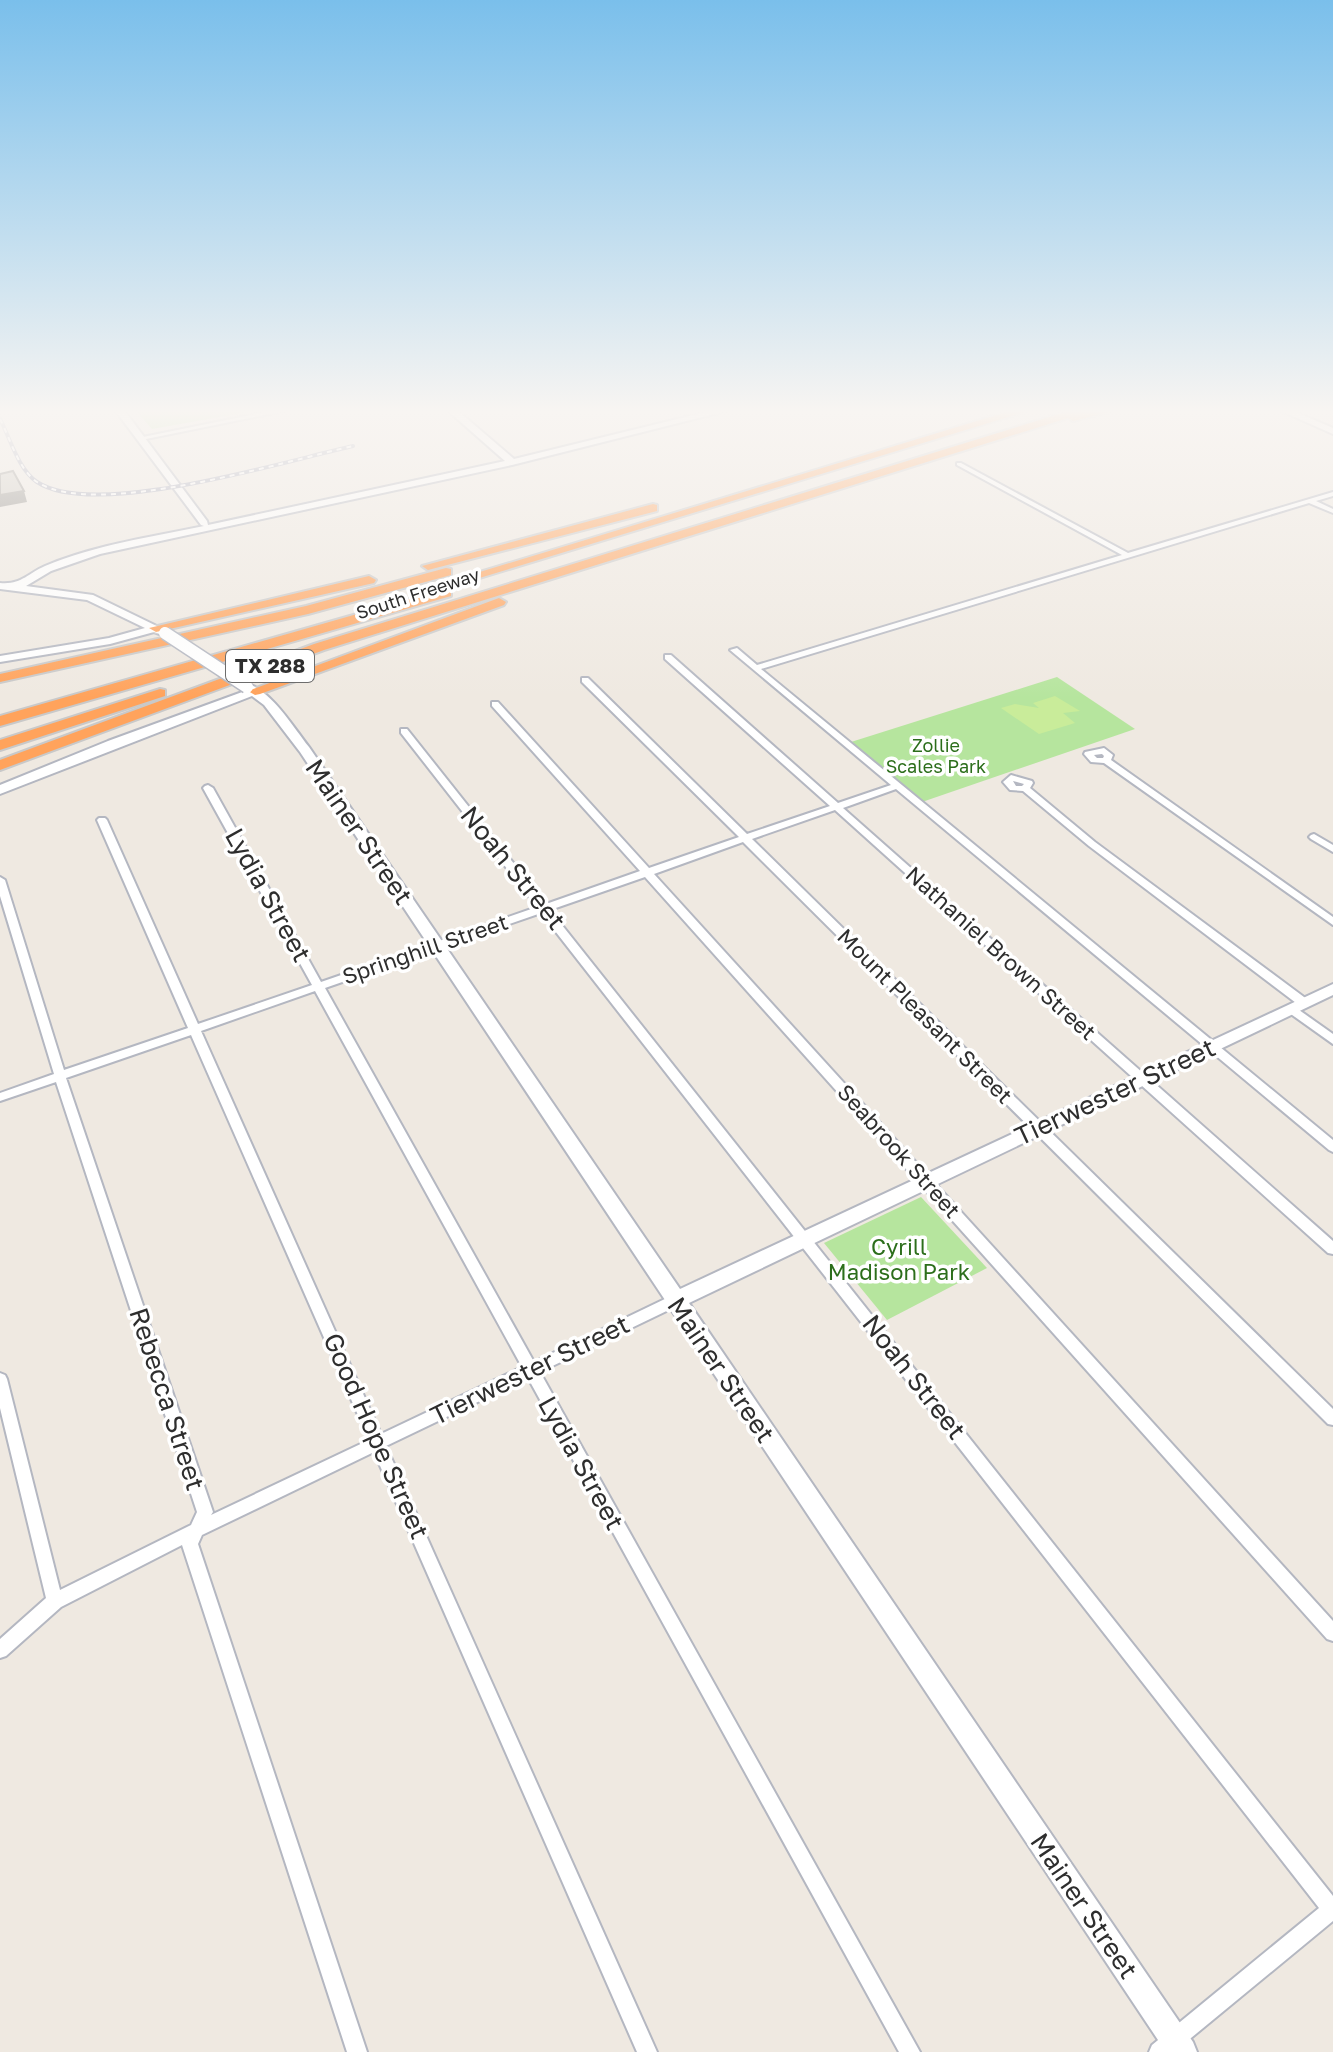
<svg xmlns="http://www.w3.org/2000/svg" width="1333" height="2052" font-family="'Golos Text',sans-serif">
	<rect width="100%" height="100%" fill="#efe9e1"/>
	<g fill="#b6e59e">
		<polygon points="135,410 259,410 152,429"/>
		<polygon points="1057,677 1135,729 922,802 851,742"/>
		<polygon points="921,1197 987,1268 887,1320 824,1243"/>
	</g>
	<polygon fill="#c9ec9a" points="1055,696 1080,711 1063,713 1075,723 1039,734 1001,708 1015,704 1039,708 1033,703"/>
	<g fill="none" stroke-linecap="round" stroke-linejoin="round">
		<defs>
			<g id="street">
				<polygon points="275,410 289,410 141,440 138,438"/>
				<path d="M957,463H961L1128,553L1333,492V496L1316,501L1333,509V513L1309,503L761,669L1333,1140V1152L1329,1150L896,789L843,808L1333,1241V1254L1328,1253L835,810L752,839L1333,1409V1425L1328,1424L743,842L654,874L1333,1621V1641L1327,1639L645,877L550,910L1333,1896V1921L1174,2052H1149L1152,2045L1319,1908L541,913L325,988L534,1362L669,1297L674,1295L679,1297L681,1301L679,1305L540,1372L920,2052H899L528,1378L386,1446L657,2052H637L374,1452L202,1535L198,1544L367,2052H347L182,1545L61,1607L6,1656L0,1658V1639L46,1598L0,1408V1373L5,1375L7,1379L60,1590L191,1525L197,1512L56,1082L0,1101V1093L54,1074L0,896V877L5,880L64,1070L188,1028L97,820L99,818H105L107,820L198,1024L312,985L203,788L205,786L208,785L213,788L321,982L537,907L401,733V729H407L546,904L640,871L492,706V702H498L649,868L739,837L582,682V678H588L747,834L830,806L665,659V655H671L838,803L891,785L730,650L737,648L757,665L1122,555L957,465ZM315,991L522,1367L381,1434L201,1031ZM191,1035L369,1440L211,1515L213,1512L66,1078Z"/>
				<path d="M1104,748L1113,755L1111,760L1333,917V925L1104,763L1091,762L1084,754L1085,752ZM1102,754L1104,756L1103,758H1097L1094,755Z"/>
				<path d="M1011,775L1032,781L1033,783L1030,788L1095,842L1308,1000L1309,1003L1308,1006H1300L1089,846L1023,791L1010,790L1003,782ZM1013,781L1024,784L1022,786H1016Z"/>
				<polygon points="1314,834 1333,845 1333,852 1311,839 1309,837 1311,835"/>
				<polygon points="1292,1005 1333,1034 1333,1044 1288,1012 1287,1009 1288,1006"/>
			</g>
			<g id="secondary">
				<path d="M115,410H124L207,521L208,525L505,461L447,410H457L514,459L714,410H730L512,465L100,554L51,571L26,586L93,595L171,633L165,636L154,632L110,644L0,662V656L109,638L145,628L87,600L0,589V583C21,585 27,574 45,566C95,545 151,537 204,526L201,525Z"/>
				<polygon points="1279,410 1291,410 1333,428 1333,434"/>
				<path d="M247,683C274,694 291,724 309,747L680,1289L1333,984V995L689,1303L1193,2042L1197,2052H1166L670,1308L667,1307L665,1300L300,752L264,705L252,696L0,794V785L108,741L245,691L241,687Z"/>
			</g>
			<g id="highway">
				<polygon points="1013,410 1031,410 440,590 451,590 451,596 0,726 0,716 434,592 424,589"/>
				<polygon points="1072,410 1116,410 1073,421 1068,418 324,650 0,770 0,760 314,644"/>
				<polygon points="653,504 657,505 657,511 428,570 422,566"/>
				<polygon points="446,568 451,569 451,575 308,614 0,682 0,674 306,606"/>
				<polygon points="369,576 376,580 374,583 156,632 149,628"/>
				<polygon points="499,598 506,602 504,605 260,694 255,695 248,691"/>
				<polygon points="160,689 165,690 165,696 0,750 0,740"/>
			</g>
		</defs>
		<use href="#street" stroke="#b4b7c1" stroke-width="4"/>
		<use href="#secondary" stroke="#b4b7c1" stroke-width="4"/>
		<use href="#highway" stroke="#c9c9c9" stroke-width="4"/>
		<use href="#street" fill="#fff" fill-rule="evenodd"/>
		<use href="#secondary" fill="#fff" fill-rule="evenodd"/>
		<use href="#highway" fill="#ffa35c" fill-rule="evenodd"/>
		<defs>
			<path id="rail" d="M0,419C10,438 18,469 37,482C95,520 285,461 353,446"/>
		</defs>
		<use href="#rail" stroke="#a3a6b8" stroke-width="4"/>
		<use href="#rail" stroke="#fff" stroke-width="2" stroke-dasharray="5" stroke-linecap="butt"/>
		<defs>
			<polyline id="secondary-bridge" points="165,633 247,687"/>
		</defs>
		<use href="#secondary-bridge" stroke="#b4b7c1" stroke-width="15" stroke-linecap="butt"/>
		<use href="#secondary-bridge" stroke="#fff" stroke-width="12"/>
	</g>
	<polygon fill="#8e8b86" points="24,491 27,502 0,507 0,495"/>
	<polygon fill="#cbc7bf" stroke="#8e8b86" stroke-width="2" points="13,471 24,491 0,495 0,474"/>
	<linearGradient id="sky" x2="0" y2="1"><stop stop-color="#7abfeb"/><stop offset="0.59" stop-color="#f8f5f2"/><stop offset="1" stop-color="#f8f5f2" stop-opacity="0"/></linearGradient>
	<rect width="1333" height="698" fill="url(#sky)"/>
	<g text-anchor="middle" stroke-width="7" stroke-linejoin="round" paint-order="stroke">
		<g font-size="18" fill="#2e2e2e" stroke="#fff">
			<text transform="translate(418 594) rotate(-18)" y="6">South Freeway</text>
		</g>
		<g font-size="18" fill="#2c6e1b" stroke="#fff">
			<text x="936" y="752">Zollie<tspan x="936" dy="21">Scales Park</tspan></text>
		</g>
		<rect fill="#fff" stroke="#6d6d6d" stroke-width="2" x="226" y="650" width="88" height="32" rx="6"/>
		<g font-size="20" font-weight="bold" fill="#2e2e2e">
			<text x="270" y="673">TX 288</text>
		</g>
		<g font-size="22" fill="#2e2e2e" stroke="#fff">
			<text transform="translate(425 949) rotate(-19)" y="8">Springhill Street</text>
			<text transform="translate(1001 953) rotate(42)" y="8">Nathaniel Brown Street</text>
			<text transform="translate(925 1016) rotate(45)" y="8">Mount Pleasant Street</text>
			<text transform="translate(899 1151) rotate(48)" y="8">Seabrook Street</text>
		</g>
		<g font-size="22" fill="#2c6e1b" stroke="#fff">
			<text x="899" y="1255">Cyrill<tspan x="899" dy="25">Madison Park</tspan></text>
		</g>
		<g font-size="26" fill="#2e2e2e" stroke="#fff">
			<text transform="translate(359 832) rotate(56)" y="9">Mainer Street</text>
			<text transform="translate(513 868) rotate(51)" y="9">Noah Street</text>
			<text transform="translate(268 895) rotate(61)" y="9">Lydia Street</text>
			<text transform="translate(1115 1092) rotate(-25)" y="9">Tierwester Street</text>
			<text transform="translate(530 1370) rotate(-26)" y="9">Tierwester Street</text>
			<text transform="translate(721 1370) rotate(56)" y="9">Mainer Street</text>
			<text transform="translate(914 1377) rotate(52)" y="9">Noah Street</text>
			<text transform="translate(167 1399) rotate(72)" y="9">Rebecca Street</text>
			<text transform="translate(376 1436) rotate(66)" y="9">Good Hope Street</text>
			<text transform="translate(581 1463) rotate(61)" y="9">Lydia Street</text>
			<text transform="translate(1084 1906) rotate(56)" y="9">Mainer Street</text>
		</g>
	</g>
</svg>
